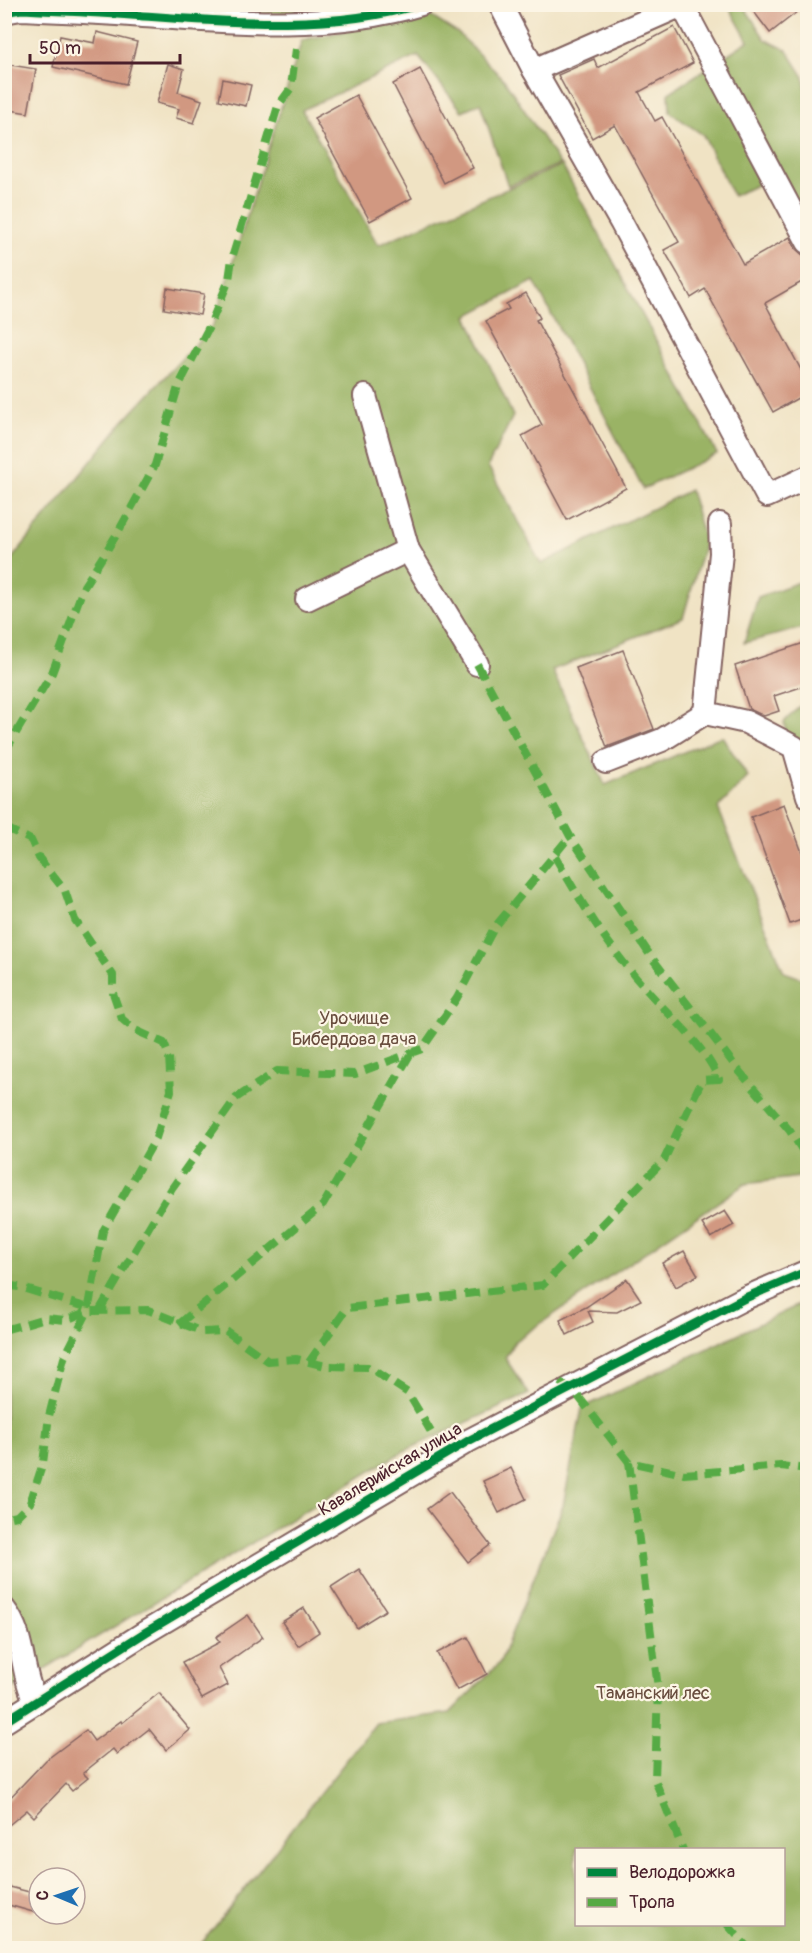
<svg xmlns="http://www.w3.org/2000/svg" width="812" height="1953" font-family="Pangolin,sans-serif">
	<rect width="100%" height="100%" fill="#fcf5e5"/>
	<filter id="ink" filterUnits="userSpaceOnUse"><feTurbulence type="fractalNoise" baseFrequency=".0167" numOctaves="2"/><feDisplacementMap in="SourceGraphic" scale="12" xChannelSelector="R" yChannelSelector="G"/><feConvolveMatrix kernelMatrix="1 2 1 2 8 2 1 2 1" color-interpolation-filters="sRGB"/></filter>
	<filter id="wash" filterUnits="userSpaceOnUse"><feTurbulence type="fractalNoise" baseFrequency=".008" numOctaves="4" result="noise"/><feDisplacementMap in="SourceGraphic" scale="24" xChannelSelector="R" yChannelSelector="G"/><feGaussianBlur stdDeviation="1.35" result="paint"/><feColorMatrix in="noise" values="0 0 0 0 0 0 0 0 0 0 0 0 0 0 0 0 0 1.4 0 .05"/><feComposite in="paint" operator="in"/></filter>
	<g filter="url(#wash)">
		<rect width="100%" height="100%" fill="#f0e3c4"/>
		<g fill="#9ab365" stroke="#726948" stroke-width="1.5" fill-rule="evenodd">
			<polygon points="174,5 376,5 307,15 176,7"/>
			<polygon points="728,5 746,5 745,8 765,39 787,50 804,77 808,107 807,231 778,175 733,196 703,135 670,112 669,93 748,41"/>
			<polygon points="427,14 459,34 505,81 560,164 508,186 480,103 462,111 418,56 302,110 378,245 562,165 717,454 643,489 534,281 467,316 513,416 488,466 541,564 690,490 705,542 683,618 552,670 605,785 722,736 748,777 718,808 784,972 807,980 807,1176 745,1184 515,1341 505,1358 529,1394 402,1452 10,1690 5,1684 5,567 123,422 213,325 302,40"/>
			<polygon points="807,579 807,627 744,643 758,597"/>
			<polygon points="807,699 807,771 791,762 784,722"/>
			<path d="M807,1301V1948H200L201,1944L376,1723L450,1713L500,1662L563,1506L582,1408ZM576,1850H784V1924H576Z"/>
		</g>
		<g id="blocks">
			<g fill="#d19881">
				<polygon points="748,4 807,4 770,33"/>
				<polygon points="674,27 693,63 639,92 655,121 662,117 743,264 790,237 796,249 807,259 807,279 765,303 807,381 807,393 773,412 705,289 691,298 678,274 664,250 679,242 615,125 592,138 558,75 594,59 598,68"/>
				<polygon points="97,32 137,42 126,84 53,67 60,36 95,43"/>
				<polygon points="4,64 36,69 28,113 4,109"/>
				<polygon points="168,64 184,69 178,92 202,100 194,123 176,118 179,109 157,103"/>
				<polygon points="420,69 473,168 444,183 393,84"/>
				<polygon points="223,79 251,85 246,106 219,100"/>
				<polygon points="356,95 412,198 370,221 314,118"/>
				<polygon points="167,288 204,294 200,315 164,309"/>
				<polygon points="526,293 540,318 536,320 626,488 567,520 522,436 542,425 486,321 509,309 506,304"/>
				<polygon points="807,642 807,685 774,696 779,711 764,716 749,709 735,666"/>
				<polygon points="623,650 654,729 607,747 576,668"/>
				<polygon points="784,804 807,866 807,918 790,924 751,817"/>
				<polygon points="725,1211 734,1225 711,1238 702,1224"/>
				<polygon points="684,1251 698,1275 676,1287 662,1263"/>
				<polygon points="627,1279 641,1300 617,1312 588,1311 593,1322 567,1335 560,1320 586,1307"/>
				<polygon points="511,1468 526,1499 499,1513 483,1481"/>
				<polygon points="450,1492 490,1545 468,1562 427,1509"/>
				<polygon points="359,1569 386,1610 357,1628 331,1587"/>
				<polygon points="304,1608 319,1632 298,1646 282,1622"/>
				<polygon points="248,1615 263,1637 219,1668 228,1685 202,1699 182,1662 220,1642 216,1637"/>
				<polygon points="468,1637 487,1674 457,1690 437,1653"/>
				<polygon points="159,1693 190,1730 166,1750 149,1729 117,1754 113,1749 83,1773 88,1778 72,1791 66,1784 34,1817 27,1810 4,1829 4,1804 46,1760 86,1730 94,1741 121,1721 122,1723"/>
				<polygon points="10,1887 37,1894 33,1912 5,1904"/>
			</g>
		</g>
	</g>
	<g filter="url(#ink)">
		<use href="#blocks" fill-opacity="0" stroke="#846461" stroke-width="1.5"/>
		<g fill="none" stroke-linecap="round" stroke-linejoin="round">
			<defs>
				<g id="minor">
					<polyline points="500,4 534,70 621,222 767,496 808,477"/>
					<path d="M4,12L21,9C58,11 94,12 131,15C226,22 329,32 421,4"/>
					<polyline points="534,70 682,5 808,242"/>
					<polyline points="365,396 408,550 477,664"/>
					<polyline points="720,524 721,553 705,713 746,722 794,747 808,796"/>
					<polyline points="307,599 408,550"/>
					<polyline points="606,762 662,740 705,713"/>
					<path d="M4,1609C26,1637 20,1673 36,1702"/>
					<polyline points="4,1722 146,1632 468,1441 745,1298 808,1271"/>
				</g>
			</defs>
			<use href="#minor" stroke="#846461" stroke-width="26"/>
			<use href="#minor" stroke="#fff" stroke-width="22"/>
			<g stroke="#57aa44" stroke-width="8" stroke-dasharray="15 8" stroke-linecap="butt">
				<polyline points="477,664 570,836 652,958 740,1072 790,1131 808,1159"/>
				<polyline points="4,753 52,673 84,586 117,534 155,465 178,387 210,325 229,280 232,258 278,106 291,88 296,49"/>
				<polyline points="4,827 31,840 39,858 65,891 75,920 113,975 113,993 122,1019 135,1030 164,1043 169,1056 171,1091 156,1138 103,1231 88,1311 64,1358 49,1416 43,1463 30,1503 17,1516 4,1519"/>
				<polyline points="4,1285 19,1287 89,1308"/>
				<polyline points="99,1311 172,1188 236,1098 277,1071 355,1074 422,1049 457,998 494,928 570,836"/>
				<polyline points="179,1324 323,1205 411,1053"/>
				<polyline points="4,1330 45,1318 66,1320 88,1311 148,1310 203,1332 226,1331 268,1361 296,1359 326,1366 368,1367 408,1393 437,1442"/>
				<path d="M309,1362L347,1308L543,1285L664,1160L702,1080L719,1079C703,1043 670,1017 644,987C608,947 581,902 554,855"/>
				<polyline points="560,1382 578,1396 629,1462 684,1474 781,1466 808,1469"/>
				<polyline points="629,1462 658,1688 655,1780 683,1850"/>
				<polyline points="727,1924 748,1948"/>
			</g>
			<defs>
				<g id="cycleway">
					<path d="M4,12L21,9C58,11 94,12 131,15C226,22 329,32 421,4"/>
					<polyline points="4,1722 146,1632 468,1441 745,1298 808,1271"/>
				</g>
			</defs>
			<use href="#cycleway" stroke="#fcf5e5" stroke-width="13"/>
			<use href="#cycleway" stroke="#00873e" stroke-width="9"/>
		</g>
	</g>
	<g text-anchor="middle" stroke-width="4.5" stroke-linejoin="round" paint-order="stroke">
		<g font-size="18" fill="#684c3d" stroke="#fcf5e5">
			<text x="354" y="1024">Урочище<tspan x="354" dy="21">Бибердова дача</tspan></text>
			<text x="653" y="1699">Таманский лес</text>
		</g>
		<g font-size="18" fill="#4a1f2b" stroke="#fcf5e5">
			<text transform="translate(390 1469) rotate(-31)" y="6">Кавалерийская улица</text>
		</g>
	</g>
	<rect width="812" height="1953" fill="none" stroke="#fcf5e5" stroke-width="24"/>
	<rect x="575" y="1848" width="210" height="78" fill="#fcf5e5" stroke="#b59f9b" stroke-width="1.5"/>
	<rect x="587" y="1868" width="30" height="9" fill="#00873e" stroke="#b59f9b" stroke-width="1.5"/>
	<text x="629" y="1878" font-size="18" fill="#4a1f2b">Велодорожка</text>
	<rect x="587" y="1898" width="30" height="9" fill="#57aa44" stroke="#b59f9b" stroke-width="1.5"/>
	<text x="629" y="1908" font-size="18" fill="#4a1f2b">Тропа</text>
	<g transform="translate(57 1896) rotate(272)"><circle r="28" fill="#fcf5e5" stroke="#b59f9b" stroke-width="1.5"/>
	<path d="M0-4.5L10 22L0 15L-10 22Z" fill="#1f6fb2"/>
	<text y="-9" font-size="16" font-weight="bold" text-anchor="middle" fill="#4a1f2b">С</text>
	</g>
	<path d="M30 54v9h150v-9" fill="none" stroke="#4a1f2b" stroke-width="3"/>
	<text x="39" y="54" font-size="18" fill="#4a1f2b" stroke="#fcf5e5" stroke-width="4.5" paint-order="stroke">50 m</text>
</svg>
